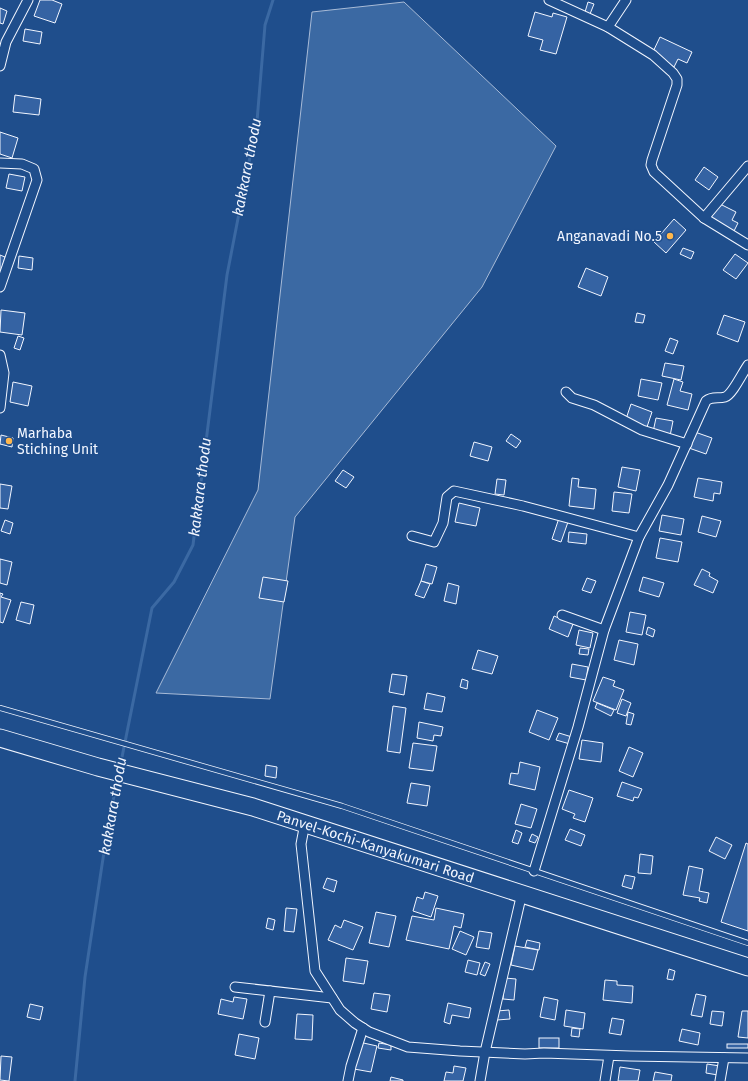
<svg xmlns="http://www.w3.org/2000/svg" width="748" height="1081" font-family="'Fira Sans',sans-serif">
	<rect width="100%" height="100%" fill="#1f4e8c"/>
	<polygon fill="#3b69a3" stroke="#a8bbd7" points="404,2 556,146 482,287 295,517 270,699 156,693 258,490 312,12"/>
	<g fill="none" stroke-linecap="round" stroke-linejoin="round">
		<g stroke="#3b69a3" stroke-width="3">
			<polyline points="120,767 152,608 174,582 193,545 227,275 257,121 265,25 273,0"/>
			<polyline points="75,1081 85,977 109,819 118,778"/>
		</g>
	</g>
	<g fill="#3563a3" stroke="#f2f6ff">
		<polygon points="40,0 52,0 62,4 55,23 34,16"/>
		<polygon points="588,2 594,4 590,14 585,12"/>
		<polygon points="0,8 7,11 3,24 0,23"/>
		<polygon points="535,12 552,17 553,13 567,17 556,54 540,50 543,40 528,36"/>
		<polygon points="25,29 42,32 40,44 23,41"/>
		<polygon points="660,37 692,52 687,63 678,59 674,67 651,56"/>
		<polygon points="15,95 41,99 39,115 13,112"/>
		<polygon points="0,132 18,138 12,158 0,154"/>
		<polygon points="704,167 718,177 709,190 695,180"/>
		<polygon points="9,174 25,177 22,191 6,188"/>
		<polygon points="718,203 736,212 732,220 738,223 734,231 710,220"/>
		<polygon points="674,219 686,230 666,253 654,242"/>
		<polygon points="683,248 694,252 691,259 680,254"/>
		<polygon points="735,254 748,263 736,279 723,270"/>
		<polygon points="0,255 5,257 1,271 0,271"/>
		<polygon points="19,256 33,258 32,270 18,268"/>
		<polygon points="586,268 608,277 601,296 578,287"/>
		<polygon points="1,310 25,313 22,335 0,332"/>
		<polygon points="637,313 645,315 643,323 635,322"/>
		<polygon points="724,315 745,322 738,342 717,334"/>
		<polygon points="18,336 24,338 20,350 14,348"/>
		<polygon points="670,338 678,341 673,354 665,351"/>
		<polygon points="665,363 684,366 681,380 662,376"/>
		<polygon points="641,379 662,383 658,400 638,396"/>
		<polygon points="674,379 683,382 680,391 692,394 688,410 667,405"/>
		<polygon points="13,382 32,386 28,406 10,402"/>
		<polygon points="631,404 652,412 646,430 625,422"/>
		<polygon points="656,418 673,421 670,436 653,432"/>
		<polygon points="692,431 712,438 706,454 686,447"/>
		<polygon points="511,434 521,441 516,448 506,441"/>
		<polygon points="1,435 13,438 12,447 0,444"/>
		<polygon points="474,442 492,447 488,461 470,456"/>
		<polygon points="622,467 640,470 636,491 618,487"/>
		<polygon points="343,470 354,477 346,488 335,481"/>
		<polygon points="572,478 579,479 578,487 596,489 594,509 569,506"/>
		<polygon points="698,478 722,482 720,494 714,493 713,501 694,497"/>
		<polygon points="497,479 506,480 504,495 495,494"/>
		<polygon points="0,484 12,486 8,509 0,508"/>
		<polygon points="614,492 632,494 629,513 612,511"/>
		<polygon points="459,503 480,508 476,526 455,522"/>
		<polygon points="662,515 684,519 681,535 659,531"/>
		<polygon points="702,516 721,521 716,537 698,532"/>
		<polygon points="559,518 568,522 561,542 552,539"/>
		<polygon points="5,520 13,523 10,534 1,531"/>
		<polygon points="569,532 587,534 586,544 568,542"/>
		<polygon points="660,538 682,542 678,562 656,558"/>
		<polygon points="0,559 12,562 7,585 0,583"/>
		<polygon points="426,564 437,567 432,584 421,581"/>
		<polygon points="702,569 710,573 709,576 718,581 713,593 694,585"/>
		<polygon points="263,577 288,581 284,602 259,598"/>
		<polygon points="643,577 664,583 659,597 639,591"/>
		<polygon points="587,578 596,581 591,593 582,590"/>
		<polygon points="421,581 430,584 424,598 415,595"/>
		<polygon points="448,583 459,586 456,604 444,601"/>
		<polygon points="0,593 3,594 1,597 11,600 3,623 0,622"/>
		<polygon points="21,602 34,605 30,624 16,620"/>
		<polygon points="630,612 646,615 642,635 626,632"/>
		<polygon points="554,616 573,624 568,637 549,629"/>
		<polygon points="648,627 655,630 653,637 646,634"/>
		<polygon points="579,630 593,633 590,648 576,645"/>
		<polygon points="619,640 638,644 634,665 614,660"/>
		<polygon points="580,648 589,649 588,655 579,654"/>
		<polygon points="478,650 498,656 492,674 472,669"/>
		<polygon points="572,664 588,667 586,680 570,677"/>
		<polygon points="392,674 407,676 404,695 389,692"/>
		<polygon points="603,677 615,681 613,686 624,690 616,710 593,701"/>
		<polygon points="462,679 468,681 467,689 460,687"/>
		<polygon points="427,693 445,697 442,712 424,709"/>
		<polygon points="622,699 631,703 626,716 617,713"/>
		<polygon points="597,703 614,710 611,716 595,708"/>
		<polygon points="393,706 406,708 400,753 387,751"/>
		<polygon points="537,710 558,718 549,740 529,732"/>
		<polygon points="628,712 634,714 631,725 626,724"/>
		<polygon points="419,722 443,727 441,736 434,735 433,741 417,738"/>
		<polygon points="559,733 572,737 570,744 556,740"/>
		<polygon points="582,740 603,743 601,762 579,759"/>
		<polygon points="413,743 437,746 433,771 409,768"/>
		<polygon points="629,747 643,753 633,777 619,771"/>
		<polygon points="520,762 540,767 535,790 509,784 511,773 518,774"/>
		<polygon points="266,765 277,767 276,778 265,776"/>
		<polygon points="622,782 642,789 638,798 634,797 633,801 617,796"/>
		<polygon points="411,783 430,786 427,806 407,803"/>
		<polygon points="569,790 593,798 585,822 573,818 575,814 562,809"/>
		<polygon points="521,804 537,809 531,828 515,824"/>
		<polygon points="570,829 585,835 581,846 565,840"/>
		<polygon points="516,830 522,833 518,844 512,842"/>
		<polygon points="532,834 538,837 535,843 529,841"/>
		<polygon points="716,837 732,845 725,859 709,851"/>
		<polygon points="746,843 748,844 748,931 721,922"/>
		<polygon points="640,854 653,856 651,874 638,873"/>
		<polygon points="689,866 703,869 699,891 709,893 707,903 699,901 700,898 683,895"/>
		<polygon points="625,875 635,877 632,889 622,886"/>
		<polygon points="327,878 337,881 334,892 323,888"/>
		<polygon points="425,892 438,896 431,917 413,911 417,897 423,899"/>
		<polygon points="286,908 297,909 294,932 284,931"/>
		<polygon points="436,908 464,914 461,928 454,926 449,949 406,940 412,916 434,920"/>
		<polygon points="376,912 396,916 389,947 369,943"/>
		<polygon points="268,918 275,920 273,930 266,928"/>
		<polygon points="344,920 363,927 353,950 328,940 335,925 341,928"/>
		<polygon points="460,931 474,937 466,955 452,949"/>
		<polygon points="479,931 492,933 489,949 476,947"/>
		<polygon points="527,940 540,943 539,950 525,947"/>
		<polygon points="515,946 538,950 533,970 511,965"/>
		<polygon points="346,958 368,961 364,984 343,981"/>
		<polygon points="468,960 480,963 477,975 465,972"/>
		<polygon points="485,962 490,964 485,976 480,974"/>
		<polygon points="669,969 675,971 673,980 667,979"/>
		<polygon points="505,978 516,979 514,1000 503,999"/>
		<polygon points="605,980 617,981 617,985 633,986 632,1003 603,1000"/>
		<polygon points="374,993 390,995 387,1012 371,1009"/>
		<polygon points="696,994 706,996 702,1017 691,1015"/>
		<polygon points="234,997 247,999 243,1019 218,1014 221,999 233,1002"/>
		<polygon points="544,997 558,1000 555,1020 540,1017"/>
		<polygon points="448,1003 471,1008 469,1018 452,1015 450,1024 444,1022"/>
		<polygon points="30,1004 43,1007 40,1020 27,1017"/>
		<polygon points="509,1010 510,1019 497,1020 497,1011"/>
		<polygon points="566,1010 585,1013 583,1029 564,1026"/>
		<polygon points="712,1011 724,1012 722,1026 710,1024"/>
		<polygon points="742,1011 748,1011 748,1038 738,1037"/>
		<polygon points="297,1014 313,1015 312,1040 295,1039"/>
		<polygon points="612,1018 624,1020 621,1035 609,1033"/>
		<polygon points="572,1028 580,1029 579,1037 571,1036"/>
		<polygon points="682,1029 700,1033 698,1045 679,1041"/>
		<polygon points="239,1034 259,1038 255,1059 235,1055"/>
		<rect x="539" y="1038" width="20" height="10"/>
		<polygon points="359,1042 377,1046 371,1072 354,1069"/>
		<polygon points="379,1043 391,1045 391,1050 378,1048"/>
		<rect x="727" y="1044" width="21" height="4"/>
		<polygon points="1,1056 12,1057 9,1081 0,1080"/>
		<polygon points="707,1064 720,1066 718,1075 706,1073"/>
		<polygon points="454,1066 466,1068 463,1081 444,1081 446,1072 453,1073"/>
		<polygon points="620,1067 640,1070 638,1081 618,1081"/>
		<polygon points="655,1072 672,1075 671,1081 653,1081"/>
		<polygon points="391,1077 403,1080 403,1081 390,1081"/>
	</g>
	<g fill="none" stroke-linecap="round" stroke-linejoin="round">
		<defs>
			<polyline id="lane" points="0,708 342,806 748,943"/>
			<g id="street">
				<polyline points="549,0 608,27 653,55 673,73 677,79 677,85 652,160 651,165 654,172 704,218 748,245"/>
				<polyline points="608,27 626,0"/>
				<polyline points="0,66 6,42 28,0"/>
				<polyline points="0,163 22,164 34,169 37,180 0,287"/>
				<polyline points="704,218 748,166"/>
				<polyline points="0,355 4,373 0,408"/>
				<polyline points="566,392 572,398 594,405 642,430 687,444"/>
				<polyline points="412,536 434,542 443,523 447,497 454,491 523,506 639,537"/>
				<polyline points="562,615 604,630"/>
				<polyline points="305,823 301,844 315,971 340,1010 355,1023 369,1032 408,1047 460,1051 525,1054 544,1053 630,1056 748,1058"/>
				<path d="M534,871L578,727L604,630L639,537L668,485L706,401C712,396 718,399 725,397C732,395 743,372 748,365"/>
				<polyline points="235,987 332,998"/>
				<polyline points="265,1022 270,991"/>
				<polyline points="348,1081 351,1066 363,1028"/>
				<polyline points="480,1081 485,1052 522,893"/>
				<polyline points="605,1081 609,1056"/>
				<polyline points="720,1081 724,1058"/>
			</g>
			<g id="highway">
				<path id="s1" d="M0,738L98,767L253,807L748,967"/>
			</g>
		</defs>
		<use href="#lane" stroke="#f2f6ff" stroke-width="6"/>
		<use href="#street" stroke="#f2f6ff" stroke-width="11"/>
		<use href="#highway" stroke="#f2f6ff" stroke-width="19"/>
		<use href="#lane" stroke="#1f4e8c" stroke-width="4.5"/>
		<use href="#street" stroke="#1f4e8c" stroke-width="9"/>
		<use href="#highway" stroke="#1f4e8c" stroke-width="17"/>
	</g>
	<g fill="#ffb74d" stroke="#1f4e8c" stroke-width="1.5">
		<circle cx="670" cy="236" r="4"/>
		<circle cx="9" cy="441" r="4"/>
	</g>
	<g text-anchor="middle" stroke-width="3" stroke-linejoin="round" paint-order="stroke">
		<g font-size="14" fill="#f2f6ff" stroke="#1f4e8c" text-anchor="end">
			<text x="662" y="241">Anganavadi No.5</text>
			<text x="17" y="438" text-anchor="start">Marhaba<tspan x="17" dy="16">Stiching Unit</tspan></text>
		</g>
		<g font-size="14" fill="#f2f6ff" stroke="#1f4e8c">
			<text dy="5" stroke="none"><textPath href="#s1" startOffset="391">Panvel-Kochi-Kanyakumari Road</textPath></text>
		</g>
		<g font-size="15" font-style="italic" fill="#f2f6ff" stroke="#1f4e8c">
			<text transform="translate(247 167) rotate(-79)" y="5">kakkara thodu</text>
			<text transform="translate(200 487) rotate(-83)" y="5">kakkara thodu</text>
			<text transform="translate(113 806) rotate(-80)" y="5">kakkara thodu</text>
		</g>
	</g>
</svg>
